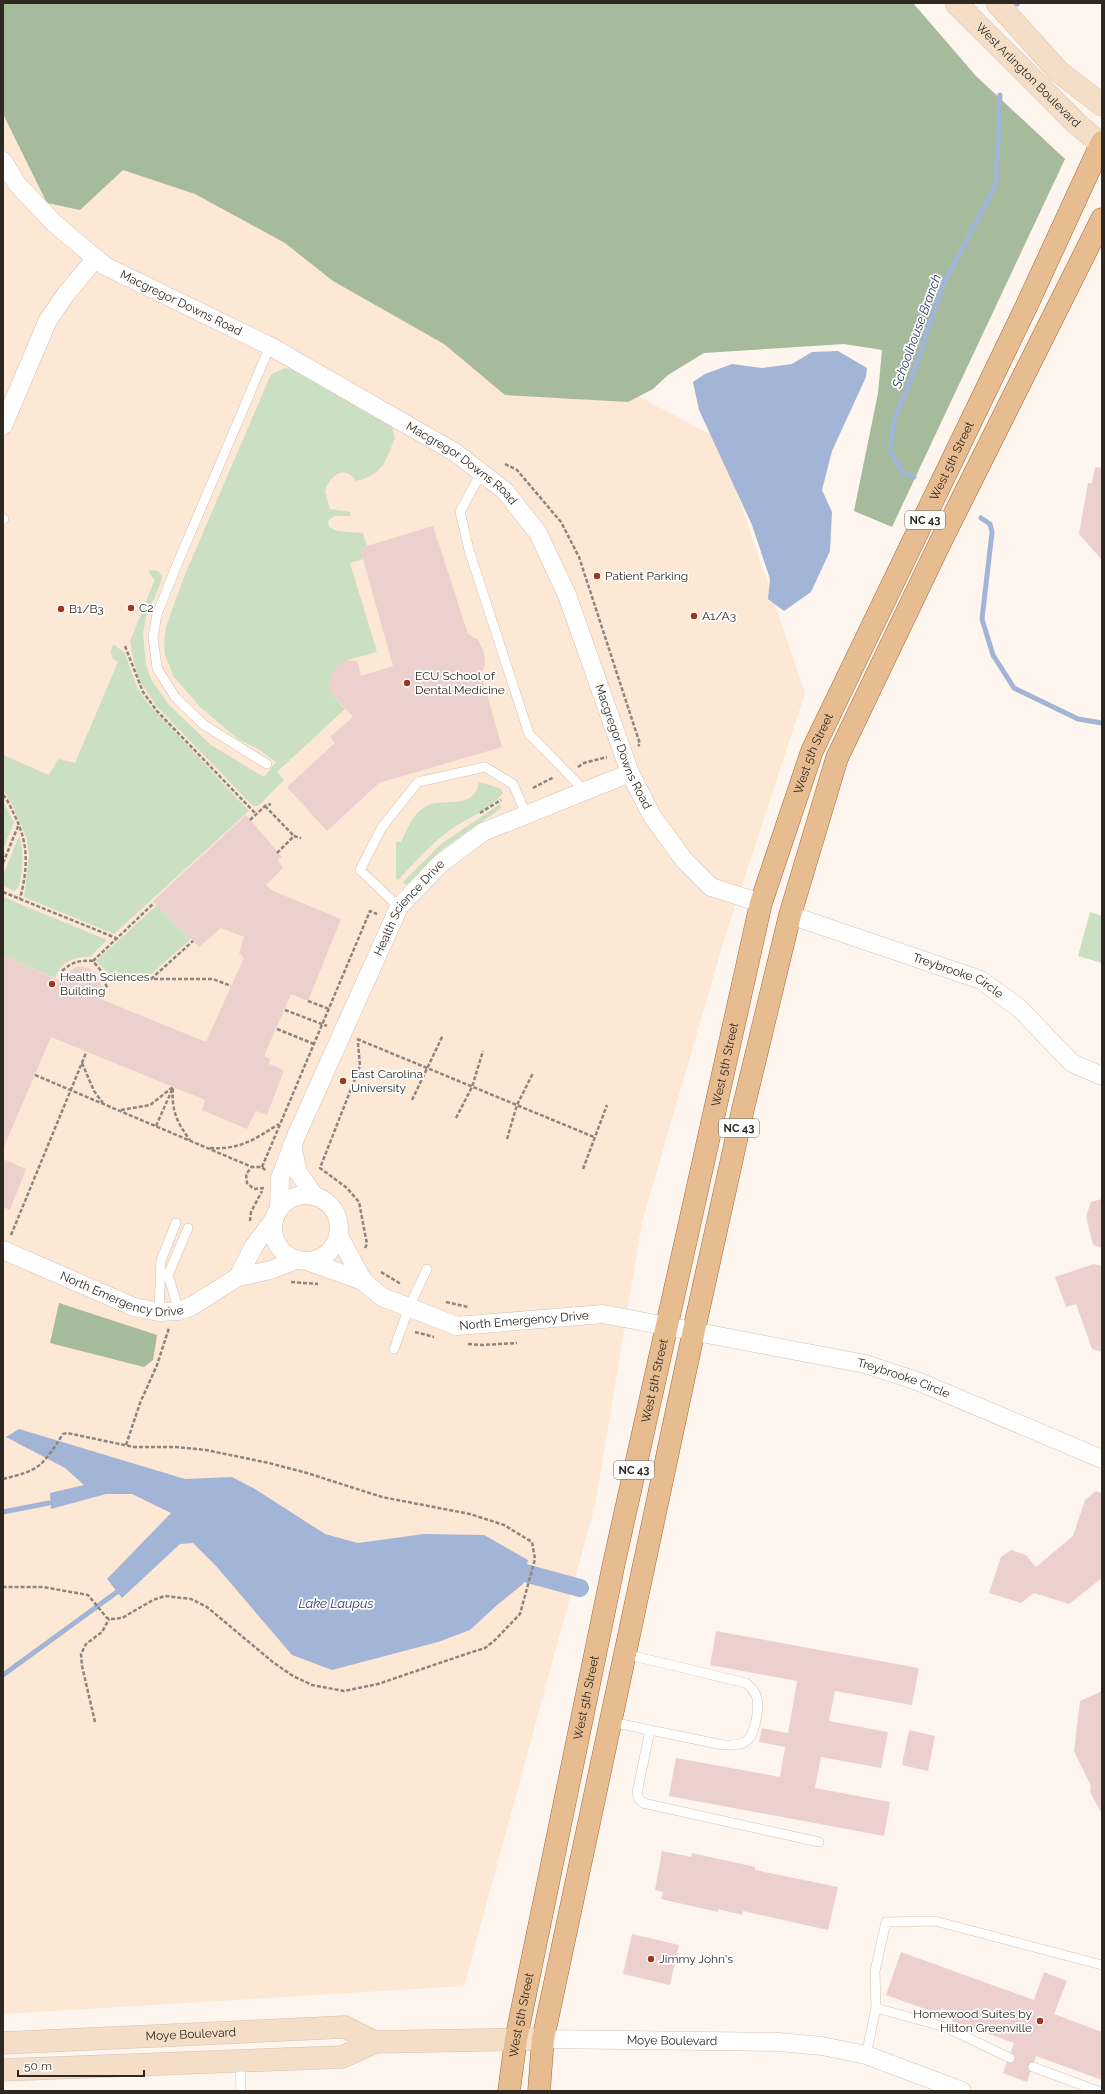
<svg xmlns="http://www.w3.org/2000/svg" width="1105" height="2094" font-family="Raleway,sans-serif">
	<rect width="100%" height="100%" fill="#fdf5ee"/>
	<polygon fill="#fde7d5" points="15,65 719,439 805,693 724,940 642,1222 595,1505 464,1986 3,2014 3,70"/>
	<g fill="#cbe0c2">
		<path d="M285,368L297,370L385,421L392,427L395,438C385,462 384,474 356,481C344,464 330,475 325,491L330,509L350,512V516H334L328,521L329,527L337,531L363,533L367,546L360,548L363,559L350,563L377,652L347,660L329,690L345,709L277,772L284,780L258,806H253L157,707L140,681L134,663L130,641L155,579L150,575L149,570L158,571L162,576L161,582L146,617L143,633L146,665L152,681L169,705L211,745L264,777L276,762L258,749L238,739L200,707L174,677L165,655L164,642L166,627L184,577L269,379L272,374Z"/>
		<polygon points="113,644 125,653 137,687 146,701 249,811 114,934 24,897 29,855 27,840 13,806 3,790 3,755 49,775 58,759 75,763 118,662 113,659 111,653"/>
		<path d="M479,782L500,788L503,793C490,810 465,819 447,832C429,846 414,863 398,880L396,879V842H401C407,829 413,814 425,807C442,796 474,812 479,782Z"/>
		<polygon points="3,801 14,822 3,850"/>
		<polygon points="500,804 501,807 497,811 440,851 410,882 405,885 403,882 441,844"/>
		<path d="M19,836C24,846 24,884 15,891L3,886V876Z"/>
		<path d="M3,897L107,940L90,957C73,956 61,962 55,978L3,956Z"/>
		<polygon points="157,905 191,939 150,975 111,976 96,961"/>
		<polygon points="1090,912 1102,916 1102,963 1078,956"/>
	</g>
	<g fill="#a5bb9b">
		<polygon points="3,3 913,3 976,76 1065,159 892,527 854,511 878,393 882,350 844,344 704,353 668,375 653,389 628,402 505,395 444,344 333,281 285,243 195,194 123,170 80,210 47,203 3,114"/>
		<polygon points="59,1303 157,1335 153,1360 144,1367 50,1343"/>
	</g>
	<g fill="#a3b5d6">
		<polygon points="838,351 867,368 866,377 832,451 822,490 832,512 830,551 811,592 784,611 768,599 770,579 752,525 699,410 693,382 705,374 732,364 762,368 792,364 812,352"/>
		<polygon points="19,1429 185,1479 232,1477 255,1489 325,1534 358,1543 424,1534 484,1535 528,1560 523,1584 496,1606 470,1630 438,1642 332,1670 292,1655 216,1566 193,1543 180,1544 122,1598 107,1579 171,1513 132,1494 106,1494 51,1509 50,1493 84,1485 65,1468 6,1437"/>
	</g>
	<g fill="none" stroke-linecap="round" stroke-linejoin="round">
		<g stroke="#a3b5d6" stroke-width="5">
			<polyline points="1017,4 1017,3"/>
			<polyline points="914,477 903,473 890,451 894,420 911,379 943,285 996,184 1000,95"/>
			<polyline points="981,518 990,524 992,532 982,619 993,655 1014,688 1078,719 1102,723"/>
			<polyline points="3,1512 49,1503"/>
			<polyline points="3,1675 117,1592"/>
		</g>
		<polyline stroke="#a3b5d6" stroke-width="18" points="525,1573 580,1588"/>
	</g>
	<g fill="#ecd0ce">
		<polygon points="1095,467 1102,468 1102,560 1079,534 1088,483 1092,483"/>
		<polygon points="433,526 468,634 478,640 484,652 485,664 481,674 502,747 379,783 327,831 287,787 335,743 330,737 353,717 329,690 331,674 337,666 347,660 357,661 361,676 393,666 360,548"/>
		<polygon points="246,815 282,857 278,860 283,868 266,885 273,891 341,919 308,1001 291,994 264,1056 270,1059 269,1064 284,1070 267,1115 256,1111 247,1129 202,1110 205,1100 51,1037 3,1149 3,956 63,982 71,970 79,966 88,968 97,974 103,990 103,1000 206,1042 244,958 239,953 244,937 221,928 199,947 153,901"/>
		<polygon points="3,1159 26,1169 10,1210 3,1207"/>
		<polygon points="1102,1199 1102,1248 1093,1245 1086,1216 1091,1202"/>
		<polygon points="1094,1264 1102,1266 1102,1352 1092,1349 1076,1304 1066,1307 1055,1277"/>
		<polygon points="1096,1491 1102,1493 1102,1578 1069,1604 1034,1593 1021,1603 989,1593 1001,1557 1011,1550 1026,1555 1036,1567 1073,1536 1085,1500"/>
		<polygon points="716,1631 919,1668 912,1705 835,1691 829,1721 888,1732 881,1768 821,1757 815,1788 890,1802 884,1836 669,1796 676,1758 780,1777 785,1747 759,1742 762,1728 788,1733 797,1681 710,1665"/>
		<polygon points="1102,1691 1102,1814 1090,1792 1091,1786 1074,1751 1080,1701"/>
		<polygon points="909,1730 935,1736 928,1771 902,1765"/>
		<polygon points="662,1851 691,1857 692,1853 755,1867 755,1870 838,1887 828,1930 743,1911 742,1915 718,1909 718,1912 661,1899 663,1892 655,1890"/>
		<polygon points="632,1934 679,1945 670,1985 623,1974"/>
		<polygon points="901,1952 1034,2000 1044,1972 1067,1981 1054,2014 1102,2032 1102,2080 1036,2056 1027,2082 1003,2073 1014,2043 952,2021 955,2013 941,2008 939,2014 886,1995"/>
	</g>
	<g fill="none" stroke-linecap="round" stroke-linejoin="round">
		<defs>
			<g id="lane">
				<polyline points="481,473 460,512 469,550 529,734 585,791"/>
				<polyline points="3,519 4,519"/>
				<polyline points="267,764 204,725 175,697 157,668 153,637 157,614 176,567 270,346"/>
				<polyline points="399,907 360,870 382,827 418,782 485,767 513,784 526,814"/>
				<polyline points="179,1311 168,1275 188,1228"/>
				<polyline points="159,1312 161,1260 176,1223"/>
				<polyline points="394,1349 409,1307 427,1269"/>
				<path d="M611,1722L723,1745C731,1745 738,1746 745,1742C756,1735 759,1709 757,1698C755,1691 751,1687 746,1683L625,1654"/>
				<polyline points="650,1730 637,1793 639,1799 643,1803 819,1842"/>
				<polyline points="876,2008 945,2027 1010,2058"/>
				<polyline points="866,2055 876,2008 875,1971 886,1922 935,1921 1102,1965"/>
				<polyline points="240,2060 241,2091"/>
				<polyline points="1033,2067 1098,2091"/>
			</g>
			<g id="street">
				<path id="s1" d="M3,161L17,184L54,223L105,266L270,346L456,453L505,491L538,533L567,595L630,773L652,816L684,860L711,887L761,903"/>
				<polyline points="3,426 48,320 66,294 96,258"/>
				<path id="s2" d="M790,915L981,980L1020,1009L1072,1063L1102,1076"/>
				<polyline points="292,1146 298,1172 315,1197"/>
				<circle cx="306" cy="1228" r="33"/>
				<path id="s3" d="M279,1209L280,1178L297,1134L399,907L440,864L483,832L630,773"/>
				<polyline points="338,1234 363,1281"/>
				<path id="s4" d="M3,1250L134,1307L159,1312L179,1311L192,1306L238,1277L271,1270L296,1260"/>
				<path id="s5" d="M307,1261L363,1281L382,1297L457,1326L603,1314L865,1364L917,1381L1102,1459"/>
				<polyline points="238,1277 254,1246 274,1219"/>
				<path id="s6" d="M543,2039L779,2042L822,2046L866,2055L962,2091"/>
			</g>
			<g id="secondary">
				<path id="s7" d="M956,3L1077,124L1102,145"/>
				<polyline points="997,3 1059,72 1102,105"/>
				<path id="s8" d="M3,2043L345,2027L375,2042"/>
				<polyline points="3,2070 342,2057 375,2042 543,2039"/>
			</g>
			<g id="primary">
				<path id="s9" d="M509,2091L516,2039L614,1563L761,903L812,751L1027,305L1102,142"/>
				<polyline points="539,2091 543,2039 694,1330 743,1109 790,915 837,758 939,545 1102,219"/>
			</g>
		</defs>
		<use href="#lane" stroke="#d5c1b1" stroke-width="10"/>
		<use href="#street" stroke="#d5c1b1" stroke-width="19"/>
		<use href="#secondary" stroke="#d5c1b1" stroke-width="23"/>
		<use href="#primary" stroke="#9e6c3a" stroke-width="23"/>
		<g stroke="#8d867f" stroke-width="2.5" stroke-dasharray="4 2" stroke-linecap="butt">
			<polyline points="505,464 517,470 561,522 579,557 640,744 638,746"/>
			<polyline points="125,646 143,692 157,711 256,814"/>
			<polyline points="578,767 584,763 607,757"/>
			<polyline points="533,788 554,777"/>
			<path d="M3,795C8,800 11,808 14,814C29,844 28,867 20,899"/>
			<polyline points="265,806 294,836"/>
			<polyline points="480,813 501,800"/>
			<polyline points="250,820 265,806 271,804"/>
			<polyline points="277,853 294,836 301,838"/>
			<polyline points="3,863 19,824"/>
			<polyline points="3,892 116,938"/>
			<polyline points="93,961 154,903"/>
			<path d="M62,971C72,962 79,960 93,961L102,972L107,988"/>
			<polyline points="106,979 213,979 231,986"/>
			<polyline points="151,979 193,941"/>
			<polyline points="308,1001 329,1009"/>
			<polyline points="285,1010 327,1026"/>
			<polyline points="277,1029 314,1044"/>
			<polyline points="357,1039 594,1137"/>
			<polyline points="358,1043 360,1066 320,1168 347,1188 359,1202 367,1244 365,1248"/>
			<polyline points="82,1063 94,1091 103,1103"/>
			<polyline points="35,1075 252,1167"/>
			<polyline points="412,1100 443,1035"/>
			<path d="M121,1110L150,1105L173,1087C171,1110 177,1123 190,1140"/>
			<polyline points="456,1118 472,1087 483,1051"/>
			<polyline points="156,1126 172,1090"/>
			<polyline points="507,1139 517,1105 533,1073"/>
			<path d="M210,1148C240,1150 255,1139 279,1124"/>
			<polyline points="262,1167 370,911 377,914"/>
			<polyline points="583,1169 607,1105"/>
			<polyline points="264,1188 254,1189 247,1183 246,1174 252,1167 262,1167 266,1171"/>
			<polyline points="250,1221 251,1212 262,1191"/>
			<polyline points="11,1235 86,1053"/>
			<polyline points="381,1272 401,1284"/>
			<polyline points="291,1282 318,1284"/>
			<polyline points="446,1302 468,1307"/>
			<polyline points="415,1332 434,1337"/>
			<polyline points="468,1344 482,1345 517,1343"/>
			<polyline points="126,1445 140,1403 157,1365 169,1328"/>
			<path d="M3,1479C41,1470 42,1466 63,1434L67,1433L134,1447H176L206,1450L269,1463L307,1473L382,1497L470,1514L504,1525L532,1542L535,1559L520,1614L495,1640L485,1648L472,1652L378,1684L344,1691L312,1685L293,1676L274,1663L207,1607L191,1599L165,1596L153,1600L122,1618L112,1619L107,1618L88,1595L43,1587H3"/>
			<polyline points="95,1722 82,1666 81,1654 86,1644 102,1632 109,1619"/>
		</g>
		<use href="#lane" stroke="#fff" stroke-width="9"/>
		<use href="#street" stroke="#fff" stroke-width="18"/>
		<use href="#secondary" stroke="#f4dec8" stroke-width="22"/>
		<use href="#primary" stroke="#e8bc91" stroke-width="22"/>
	</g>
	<g fill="#9f361f" stroke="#fff" stroke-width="1.5">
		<circle cx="597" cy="576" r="4"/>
		<circle cx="131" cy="608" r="4"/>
		<circle cx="61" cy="609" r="4"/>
		<circle cx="694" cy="616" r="4"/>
		<circle cx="407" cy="683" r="4"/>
		<circle cx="52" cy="984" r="4"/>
		<circle cx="343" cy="1081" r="4"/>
		<circle cx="651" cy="1959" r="4"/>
		<circle cx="1040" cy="2021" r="4"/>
	</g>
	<g text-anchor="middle" stroke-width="3.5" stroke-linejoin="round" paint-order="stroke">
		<g fill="#fff" stroke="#6d6864" stroke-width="1">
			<rect x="905" y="511" width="40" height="18" rx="3"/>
			<rect x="719" y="1119" width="40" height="18" rx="3"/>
			<rect x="614" y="1461" width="40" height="18" rx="3"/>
		</g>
		<g font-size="11" font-weight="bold" fill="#2f2821">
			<text x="925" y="524">NC 43</text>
			<text x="739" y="1132">NC 43</text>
			<text x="634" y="1474">NC 43</text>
		</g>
		<g font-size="12" fill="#2f2821" stroke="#fff">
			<text dy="4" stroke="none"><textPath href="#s7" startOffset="102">West Arlington Boulevard</textPath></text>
			<text dy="4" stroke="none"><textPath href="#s1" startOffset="232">Macgregor Downs Road</textPath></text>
			<text dy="4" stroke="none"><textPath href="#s9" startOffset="1697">West 5th Street</textPath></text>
			<text dy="4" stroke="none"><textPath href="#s1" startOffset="556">Macgregor Downs Road</textPath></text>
			<text dy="4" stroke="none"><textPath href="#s1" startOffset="891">Macgregor Downs Road</textPath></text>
			<text dy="4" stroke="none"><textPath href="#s9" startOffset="1373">West 5th Street</textPath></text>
			<text dy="4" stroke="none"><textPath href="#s3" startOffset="332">Health Science Drive</textPath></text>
			<text dy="4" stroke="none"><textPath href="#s2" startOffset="179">Treybrooke Circle</textPath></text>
			<text dy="4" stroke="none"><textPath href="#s9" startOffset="1049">West 5th Street</textPath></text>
			<text dy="4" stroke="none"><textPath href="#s4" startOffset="128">North Emergency Drive</textPath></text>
			<text dy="4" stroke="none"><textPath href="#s5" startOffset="232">North Emergency Drive</textPath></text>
			<text dy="4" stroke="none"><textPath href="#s5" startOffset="619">Treybrooke Circle</textPath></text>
			<text dy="4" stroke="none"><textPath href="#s9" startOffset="725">West 5th Street</textPath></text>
			<text dy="4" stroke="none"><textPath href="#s9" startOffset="401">West 5th Street</textPath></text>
			<text dy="4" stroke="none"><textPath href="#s9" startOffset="77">West 5th Street</textPath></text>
			<text dy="4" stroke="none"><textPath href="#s8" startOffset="188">Moye Boulevard</textPath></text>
			<text dy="4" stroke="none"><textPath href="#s6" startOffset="129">Moye Boulevard</textPath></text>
		</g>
		<g font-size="12" fill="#2f2821" stroke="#fff" text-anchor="start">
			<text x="605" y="580">Patient Parking</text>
			<text x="139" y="612">C2</text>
			<text x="69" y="613">B1/B3</text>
			<text x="702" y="620">A1/A3</text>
			<text x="415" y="680">ECU School of<tspan x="415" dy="14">Dental Medicine</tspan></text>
			<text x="60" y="981">Health Sciences<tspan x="60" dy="14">Building</tspan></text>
			<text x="351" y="1078">East Carolina<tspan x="351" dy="14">University</tspan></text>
			<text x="659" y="1963">Jimmy John's</text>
			<text x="1032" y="2018" text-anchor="end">Homewood Suites by<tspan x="1032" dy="14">Hilton Greenville</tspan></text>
		</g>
		<g font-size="13" font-style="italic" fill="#1f355f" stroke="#fff">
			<text transform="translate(916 331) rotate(-70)" y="5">Schoolhouse Branch</text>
			<text x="336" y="1608">Lake Laupus</text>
		</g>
	</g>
	<rect width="1105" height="2094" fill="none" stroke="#2f2821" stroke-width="8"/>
	<path d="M18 2070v6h126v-6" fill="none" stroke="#2f2821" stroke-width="2"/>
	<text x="24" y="2070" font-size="12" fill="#2f2821" stroke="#ffffff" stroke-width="3" paint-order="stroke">50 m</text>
</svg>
